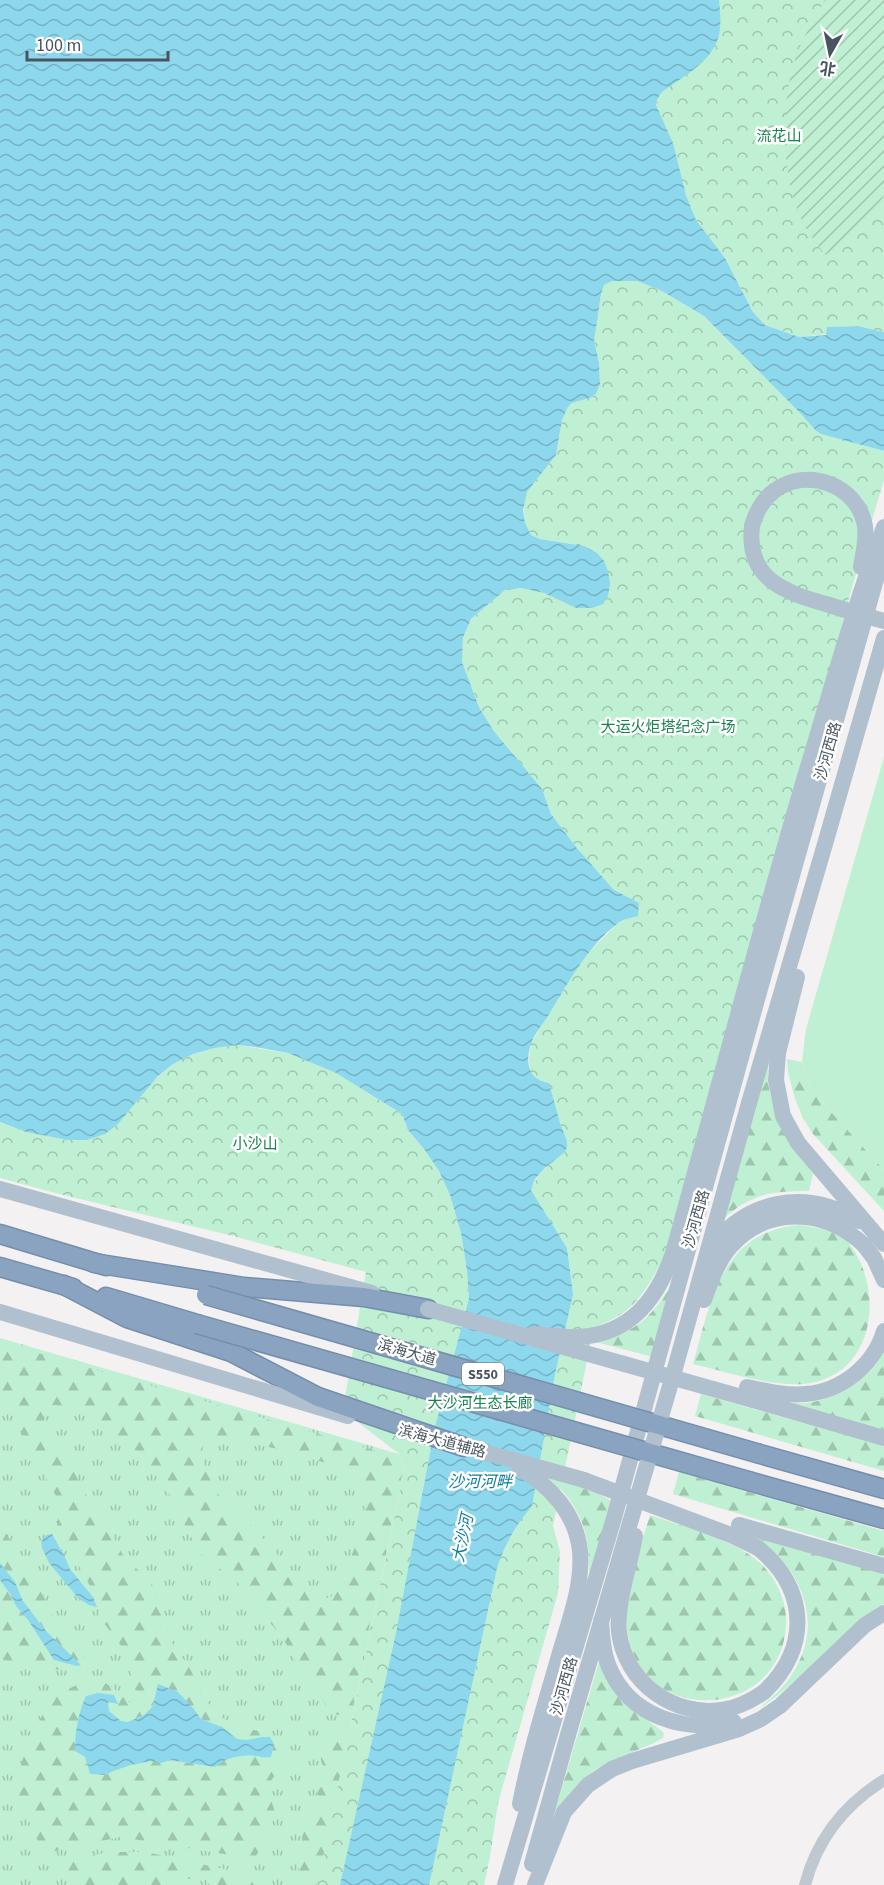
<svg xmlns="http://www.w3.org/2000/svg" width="884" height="1885" font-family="'Source Sans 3','Noto Sans SC',sans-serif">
	<defs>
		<pattern id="grass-tufts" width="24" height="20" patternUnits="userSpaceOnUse" patternTransform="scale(1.5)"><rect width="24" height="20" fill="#c0f0d3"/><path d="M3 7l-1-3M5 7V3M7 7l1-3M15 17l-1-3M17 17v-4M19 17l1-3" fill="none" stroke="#9ec5ae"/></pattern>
		<pattern id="forest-firs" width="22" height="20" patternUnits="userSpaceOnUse" patternTransform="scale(1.5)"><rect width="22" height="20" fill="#c0f0d3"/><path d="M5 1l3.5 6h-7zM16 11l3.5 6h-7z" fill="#9ec5ae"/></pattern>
		<pattern id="park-crowns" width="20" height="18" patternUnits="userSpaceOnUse" patternTransform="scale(1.5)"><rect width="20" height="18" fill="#c0f0d3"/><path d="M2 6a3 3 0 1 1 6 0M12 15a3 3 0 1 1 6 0" fill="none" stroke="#9ec5ae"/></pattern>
		<pattern id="garden-furrows" width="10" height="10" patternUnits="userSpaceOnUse" patternTransform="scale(1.5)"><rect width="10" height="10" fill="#c0f0d3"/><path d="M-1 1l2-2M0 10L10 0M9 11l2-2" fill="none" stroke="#9ec5ae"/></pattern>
		<pattern id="water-waves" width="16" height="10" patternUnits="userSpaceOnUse" patternTransform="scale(1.5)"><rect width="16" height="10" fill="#8dd8ed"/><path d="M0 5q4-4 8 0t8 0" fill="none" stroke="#75b2c3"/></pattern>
	</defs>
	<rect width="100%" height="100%" fill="#f3f1f1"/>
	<polygon fill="url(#grass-tufts)" points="0,1338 399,1454 405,1468 317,1885 0,1885"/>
	<g fill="url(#forest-firs)" fill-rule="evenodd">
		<path d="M770,1051C769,1061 768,1071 768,1080C771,1117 794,1144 813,1174L809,1191C771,1191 751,1194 723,1219Z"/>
		<polygon points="787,1059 802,1062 813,1092 884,1170 884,1211 813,1134 803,1118 795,1099 788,1072"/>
		<path d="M800,1225C817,1227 833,1231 847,1241C884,1284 878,1371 811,1383C777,1389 727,1372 693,1364C711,1301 721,1231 800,1225Z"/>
		<path d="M674,1279L653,1357L592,1341C605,1337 622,1334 634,1327C652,1316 664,1297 674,1279Z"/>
		<path d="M0,1342L401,1458L402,1473L350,1716L330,1714L315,1684L295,1660L287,1645L273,1626L259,1611L238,1583L201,1554L186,1528L174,1501L145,1456L115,1439L75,1406L53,1405L44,1412V1422L54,1441L71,1466L89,1500L113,1536L125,1559L151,1581L174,1648L187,1663L207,1702L220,1716L237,1727L270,1733L281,1743L284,1750L283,1764L268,1785V1790L274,1809L273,1820L262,1847L251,1863L243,1857L120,1837L51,1852C40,1848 33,1834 30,1823C26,1813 19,1800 17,1789C14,1772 40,1714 52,1701C60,1691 84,1680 97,1681C112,1682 120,1697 131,1703L135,1697L136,1692L124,1650L98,1615L101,1606L57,1526L59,1510L57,1498L9,1409L0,1402ZM210,1436L249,1443L297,1453L342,1469L367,1483L368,1496L346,1580L330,1598L321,1597L304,1585L254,1528L221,1499L205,1469L202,1454L204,1437ZM156,1690L193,1708L201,1719L222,1727L237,1739L247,1740L262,1737L258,1756C239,1756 230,1755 214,1767C177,1761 140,1754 106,1775L87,1767L85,1756L75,1751V1734L80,1710L114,1695L118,1703L108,1702L109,1711L121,1721L128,1722L144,1715L153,1706Z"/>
		<path d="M884,1351V1432L772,1399C779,1401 787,1403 795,1403C823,1405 855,1388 874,1367C878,1363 881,1356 884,1351Z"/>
		<polygon points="701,1394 884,1446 884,1471 695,1416"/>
		<polygon points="679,1472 884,1531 884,1557 673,1494"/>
		<path d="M560,1481L595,1492L612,1501L589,1579C590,1540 585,1515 558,1486Z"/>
		<path d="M650,1515C685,1527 731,1538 759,1562C774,1575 785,1597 786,1617C790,1718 644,1731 628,1635C621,1596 639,1552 650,1515Z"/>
		<path d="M0,1524C8,1535 13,1546 19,1556C26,1567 35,1575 40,1587C47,1602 53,1619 63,1633C74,1649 88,1646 85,1670L81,1672L19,1666L7,1661L0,1655V1580C9,1588 11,1600 18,1608C31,1625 44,1641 54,1660L77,1666L46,1631L23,1601L15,1582L0,1563Z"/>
		<path d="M751,1534L884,1573V1604C838,1634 804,1679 759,1709C770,1699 782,1689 791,1676C827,1622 801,1566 751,1534Z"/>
		<polygon points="600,1658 632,1709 662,1731 664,1734 663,1738 652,1744 615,1759 593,1771 574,1789 551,1825"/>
		<path d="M335,1729L350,1730L317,1885H297L304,1822L324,1807L314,1786C318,1782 322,1779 324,1774C326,1768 322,1765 321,1760C320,1749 326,1735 335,1729Z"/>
		<polygon points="108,1852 146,1852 247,1874 254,1885 210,1885 205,1879 178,1879 183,1885 69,1885 64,1870 66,1864 72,1860"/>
	</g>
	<g fill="url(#park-crowns)">
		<polygon points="719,0 884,0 884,332 858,326 827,327 827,334 799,337 765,325 753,312 725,258 696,220 686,195 656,105 657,100 661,93 671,85 720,30"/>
		<path d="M612,281H637L660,290L704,316L801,414L816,431L822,434L884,451V480L855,577L666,1254C645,1291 636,1313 594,1327L553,1526L560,1552L558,1593L498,1803L490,1857L484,1885H317L405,1468L399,1454L359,1423L347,1404L345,1397L366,1272L233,1236L55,1193L0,1178V1122L26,1132L67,1140L118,1124L158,1076L173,1064L193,1054L215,1048L237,1045L288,1053L336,1073L402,1114L408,1130L424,1149L439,1171L450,1195L461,1233L467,1271L469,1299L573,1294L567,1248L531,1190C537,1172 551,1164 565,1152L567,1141L560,1123L539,1081L530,1073L529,1060L531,1043L584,957L617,924L628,918L614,890L576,847L551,814L542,789L493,730L479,707L462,662L463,639L471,619L505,590L521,588L544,593L576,608L584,546L540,539L531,535L525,523L523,501L527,492L556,455L562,420L568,407L572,403L590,398L596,394L600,386L599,361L593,341L601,294L604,285Z"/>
	</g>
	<path fill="url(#garden-furrows)" d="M825,0H884V195C868,224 854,240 825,255C818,245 810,235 804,225C780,180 779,96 799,49C806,32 816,16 825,0Z"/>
	<polygon fill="#c0f0d3" points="884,757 884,1170 813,1092 802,1062 806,1029"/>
	<g fill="url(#water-waves)">
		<path d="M0,0H719C720,9 721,19 720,29C717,60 683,76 661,93L657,100L656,105L673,143L686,195L696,220L725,258L753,312L765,325L799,337L826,335L827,327L858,326L884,332V451L821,434L816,431L801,414L704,316L660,290L637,281H612L604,285L601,294L594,341L599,362L600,385L596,394L590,398L572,403L568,407L562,420L556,455L527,492L523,510L525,523L531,535L540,539L584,546L597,553L604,561L608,571L610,584L608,596L603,604L592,608H576L544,593L521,588L505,590L471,619L463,638L462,662L479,707L493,730L542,789L551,814L576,847L614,890L639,903L638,916C631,918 623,919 617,924C586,948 568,984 548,1016C542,1025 534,1035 531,1044C525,1063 528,1080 549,1083L560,1123L567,1141V1147L565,1152L545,1168L535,1179L531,1190L567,1248L573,1294L555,1374L532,1506C515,1526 505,1544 497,1568L429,1885H340L396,1633L435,1427L469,1299L467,1271L461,1233L450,1195L439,1171L424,1149L408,1130L402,1114L336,1073L288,1053L261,1048L238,1045L215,1048L193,1054L173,1064L158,1076L118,1124L105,1134L87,1140H67L26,1132L0,1122Z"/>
		<polygon points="52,1534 64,1555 70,1569 93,1597 97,1607 89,1605 79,1599 49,1563 42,1548 41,1542 46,1535"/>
		<polygon points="0,1563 15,1582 23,1601 46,1631 81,1665 77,1666 54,1660 28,1620 16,1606 11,1595 0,1580"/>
		<path d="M158,1684L178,1692L193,1708L201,1719L222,1727L237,1739L247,1740L262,1737H270L274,1744L271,1757C265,1758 262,1757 257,1756C240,1754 228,1757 215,1767L170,1760L161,1763L151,1761L131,1765L113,1771L106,1775L90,1774L85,1757L75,1751C75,1731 78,1714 86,1696L98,1693L114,1695L118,1704L108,1702L109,1711L121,1721L128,1722L144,1715L153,1706Z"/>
	</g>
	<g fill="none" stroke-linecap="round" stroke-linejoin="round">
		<defs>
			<g id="highway">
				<polyline points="0,1234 106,1266"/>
				<polyline points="94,1263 244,1287 364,1297 428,1309"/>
				<polyline points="0,1267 73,1288"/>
				<polyline points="64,1285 127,1318 231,1352 318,1397 464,1447"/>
				<polyline points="106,1297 197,1324"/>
				<polyline points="760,1454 884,1489"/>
				<polyline points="752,1482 884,1519"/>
			</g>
		</defs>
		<use href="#highway" stroke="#748eab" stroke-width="21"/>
		<path stroke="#bfc8d0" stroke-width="12" d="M805,1885C817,1839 844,1805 884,1780"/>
		<g stroke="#b1c0cf" stroke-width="16">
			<path d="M752,526C756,512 762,500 774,491C807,466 858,485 865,526C867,539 863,554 861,567"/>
			<polyline points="797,977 778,1053 776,1080 783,1116 798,1143 884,1244"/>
			<polyline points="749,1103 825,844 884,638"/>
			<polyline points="0,1189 372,1293"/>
			<polyline points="864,1245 874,1258 884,1280"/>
			<path d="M708,1251C745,1200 805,1187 859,1221"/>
			<polyline points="0,1312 348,1416"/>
			<path d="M533,1334C548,1335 564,1338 579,1337C631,1334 658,1298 673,1253C717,1093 759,933 806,773C831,691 853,608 884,527"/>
			<path d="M747,1387C766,1391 787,1396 806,1394C842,1391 874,1365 884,1331"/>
			<polyline points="774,1406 884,1438"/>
			<polyline points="452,1443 584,1480"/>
			<polyline points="739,1525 884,1566"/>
			<path d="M758,1548C808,1588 811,1648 764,1692"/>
			<path d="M601,1621C602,1636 603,1652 609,1667C630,1717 684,1733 734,1722"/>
			<path d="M520,1804C530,1752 546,1701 561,1649C570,1618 583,1584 580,1551C576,1514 551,1486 520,1469"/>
			<polyline points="532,1864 568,1735"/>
			<polyline points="505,1885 614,1518 761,985 884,551"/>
			<polyline points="535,1885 564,1812 588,1785 612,1769 632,1761 739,1729 761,1719 780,1706 865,1625 884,1613"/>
		</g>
		<use href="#highway" stroke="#89a3c0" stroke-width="18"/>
		<defs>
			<g id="highway-bridge">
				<polyline points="206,1295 760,1454"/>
				<polyline points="197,1324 752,1482"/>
			</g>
		</defs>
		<use href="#highway-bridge" stroke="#748eab" stroke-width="21" stroke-linecap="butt"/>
		<g stroke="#b1c0cf" stroke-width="16">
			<path d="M752,526C746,578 783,592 826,604C845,610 865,616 884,621"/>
			<path d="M704,1300C711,1281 717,1262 731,1246C769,1205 825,1209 864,1245"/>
			<polyline points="428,1309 774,1406"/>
			<polyline points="584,1480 731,1535 758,1548"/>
			<path d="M635,1536C630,1566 616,1602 619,1632C625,1682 673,1717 722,1710C737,1708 751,1701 764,1692"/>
			<polyline points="568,1735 672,1379 749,1103"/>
		</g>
		<use href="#highway-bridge" stroke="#89a3c0" stroke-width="18"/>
	</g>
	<g text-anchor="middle" stroke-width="5" stroke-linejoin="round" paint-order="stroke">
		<rect fill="#fff" stroke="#7f878f" stroke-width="1.5" x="462" y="1363" width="42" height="22" rx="4.5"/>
		<g font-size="14" font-weight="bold" fill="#48545f">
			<text x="483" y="1379">S550</text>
		</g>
		<g font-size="15" fill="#17824e" stroke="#fff">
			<text x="779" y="141">流花山</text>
			<text x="668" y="732">大运火炬塔纪念广场</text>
			<text x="255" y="1149">小沙山</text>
			<text x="480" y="1408">大沙河生态长廊</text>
		</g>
		<g font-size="15" fill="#48545f" stroke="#fff">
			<text transform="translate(828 751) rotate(-74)" y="5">沙河西路</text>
			<text transform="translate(696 1219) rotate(-74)" y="5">沙河西路</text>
			<text transform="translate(407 1352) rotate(16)" y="5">滨海大道</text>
			<text transform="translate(442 1441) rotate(15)" y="5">滨海大道辅路</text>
			<text transform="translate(564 1686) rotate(-74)" y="5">沙河西路</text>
		</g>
		<g font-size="16" font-style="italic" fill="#0c7e9f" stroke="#fff">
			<text x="480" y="1487">沙河河畔</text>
			<text transform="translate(462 1538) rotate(-78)" y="6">大沙河</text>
		</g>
	</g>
	<g transform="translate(830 54) rotate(189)" stroke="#ffffff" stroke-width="4.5" paint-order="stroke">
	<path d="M0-4.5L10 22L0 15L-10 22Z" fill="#48545f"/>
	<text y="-9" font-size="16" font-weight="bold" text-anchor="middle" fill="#48545f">北</text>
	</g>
	<path d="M27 51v9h141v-9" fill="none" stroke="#48545f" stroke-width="3"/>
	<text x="36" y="51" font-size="18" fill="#48545f" stroke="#ffffff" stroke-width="4.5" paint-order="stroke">100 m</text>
</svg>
